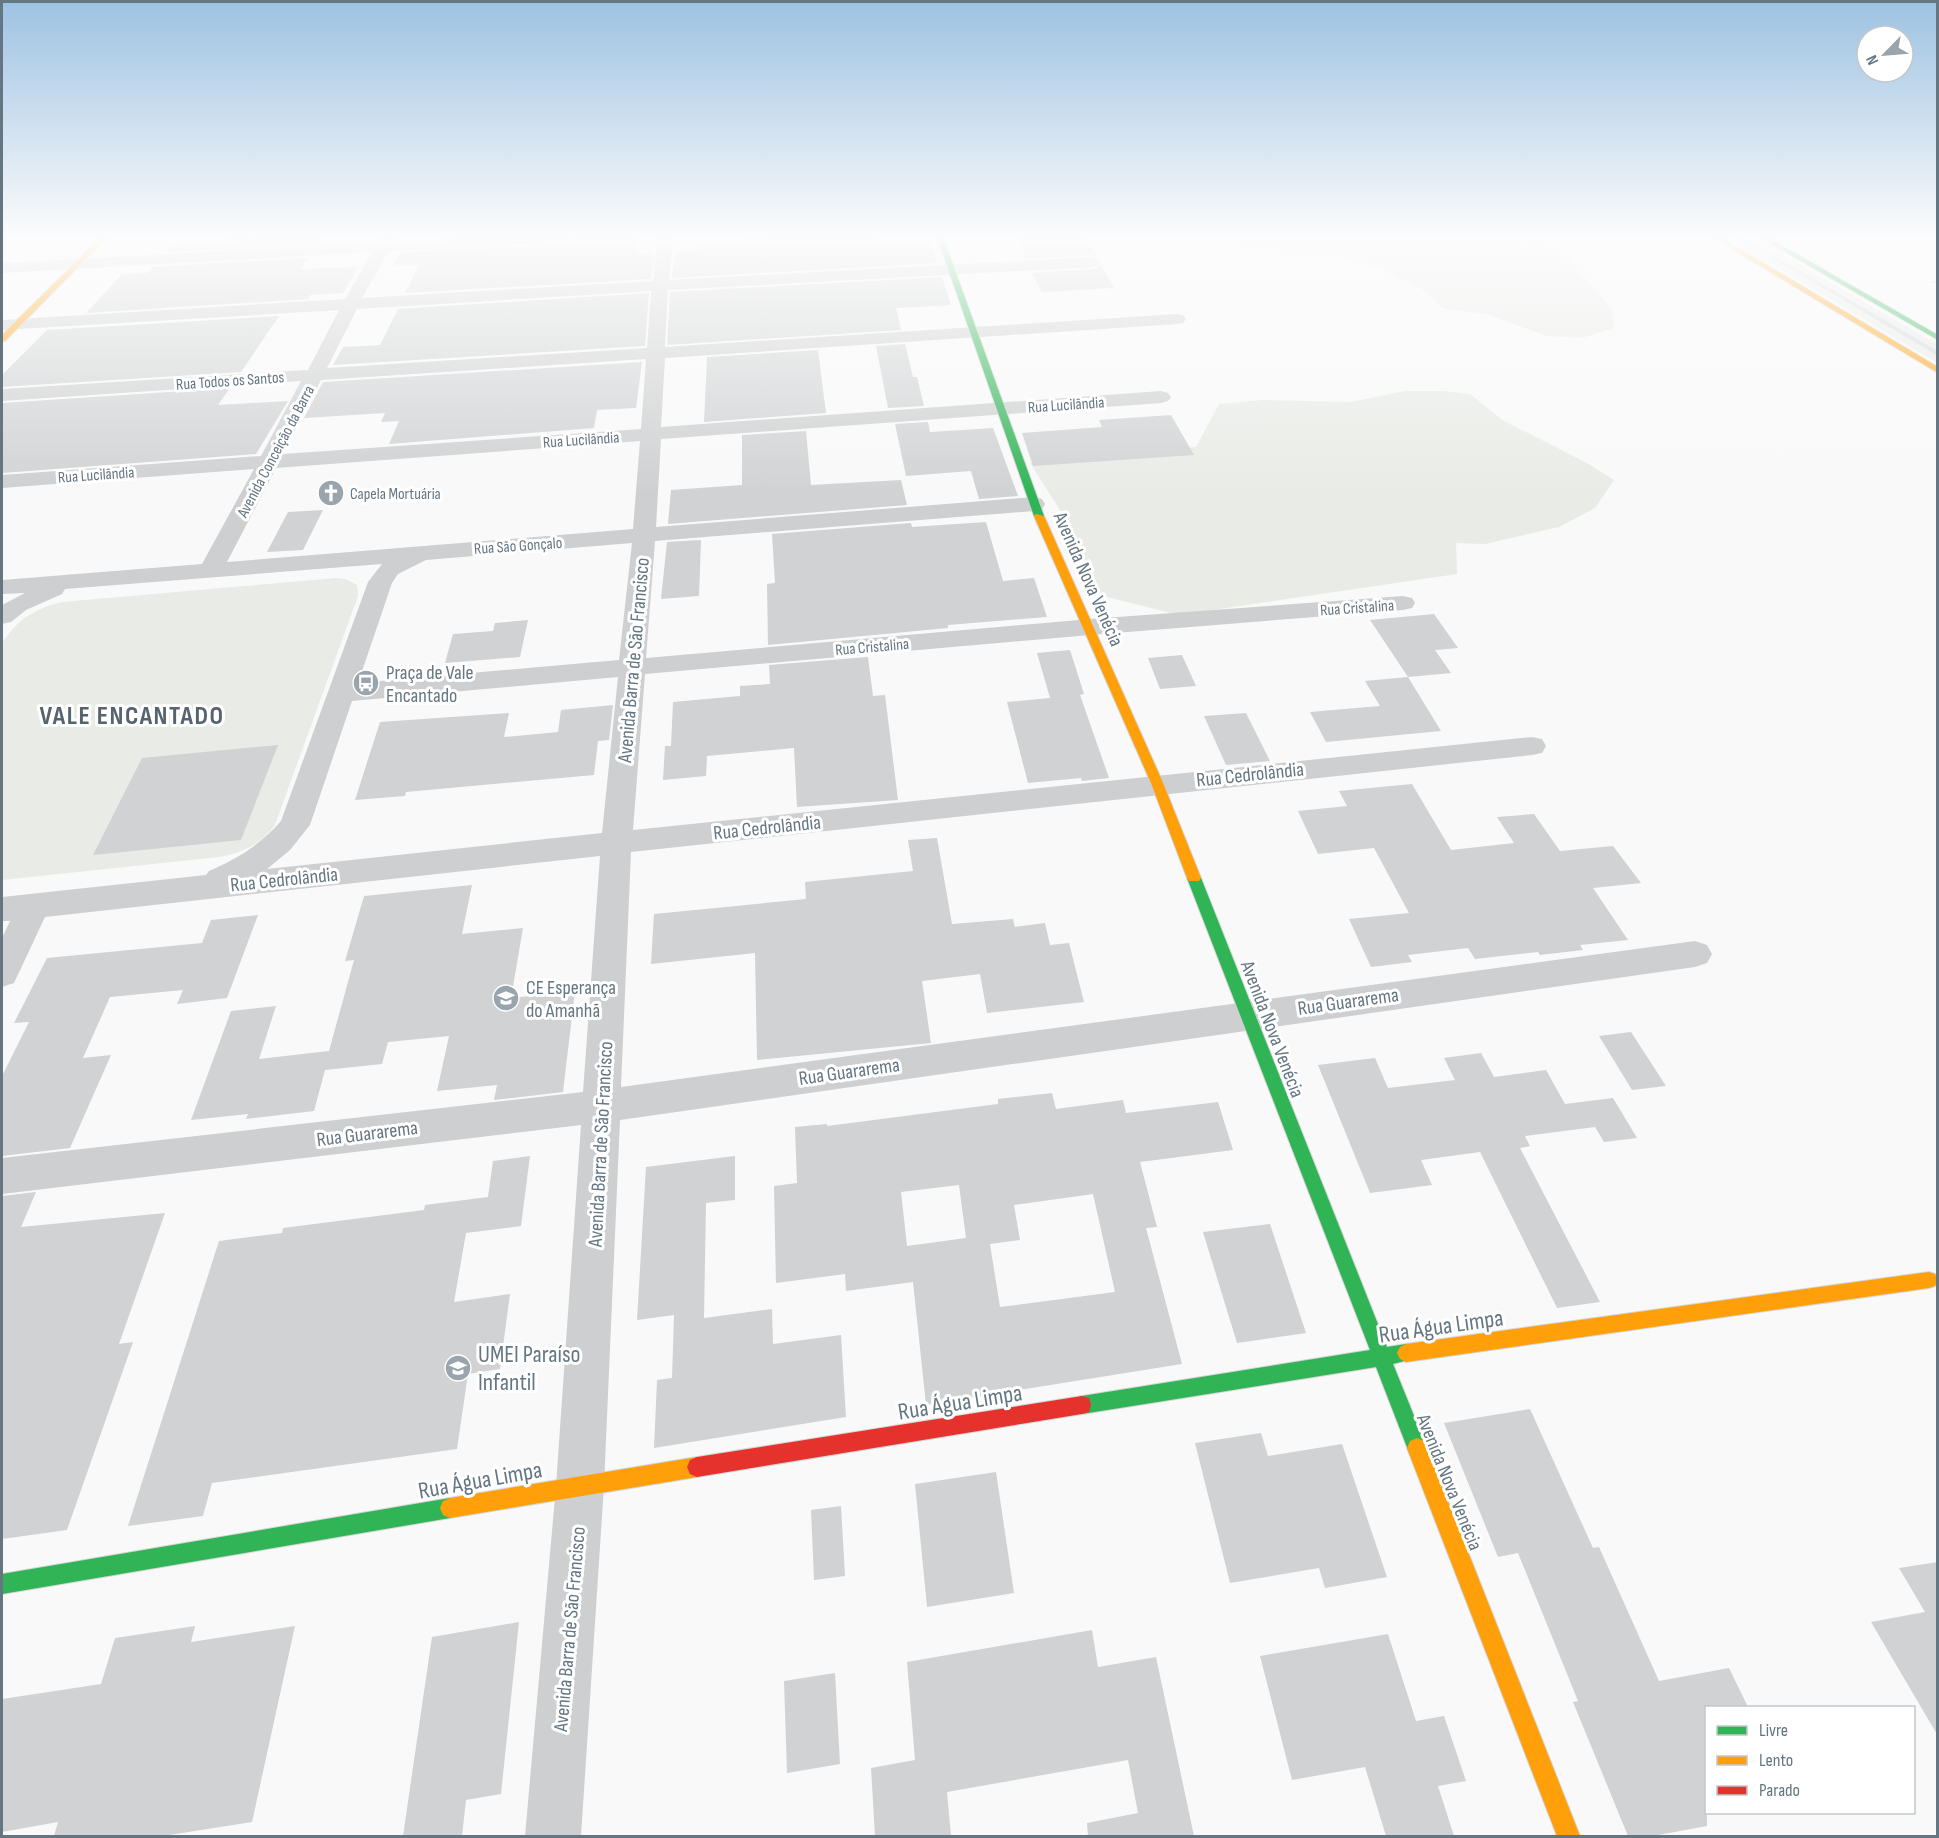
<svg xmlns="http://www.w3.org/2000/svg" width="1939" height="1838" font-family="'Sofia Sans Condensed',sans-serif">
	<rect width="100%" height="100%" fill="#f9f9f9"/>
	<g fill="#e8ebe6">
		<polygon points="1177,237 1537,237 1559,248 1612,309 1614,328 1582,338 1547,336 1485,314 1442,308 1427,292 1381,269 1340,257 1198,245"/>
		<polygon points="1726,237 1752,237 1937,344 1937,363"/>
		<polygon points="1405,391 1443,391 1470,394 1504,421 1587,463 1614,480 1595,508 1559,527 1485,544 1456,543 1457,574 1179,615 1087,592 1074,532 1030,463 1196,447 1219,404 1263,400 1351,402"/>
		<path d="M336,578L345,579L357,585L358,596L275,825C261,844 242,853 219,857L2,880V643C19,618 33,610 62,602Z"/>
	</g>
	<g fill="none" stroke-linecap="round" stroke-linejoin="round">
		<g fill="#ced6d9" fill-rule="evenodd">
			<polygon points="1736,237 1742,237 1938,351 1938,356"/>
			<polygon points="1938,280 1938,284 1931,282 1932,281"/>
		</g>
	</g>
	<g fill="#d0d2d3" fill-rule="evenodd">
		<polygon points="229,237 323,237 318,244 166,252 175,243 227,240"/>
		<polygon points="575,237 637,237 638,253 654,253 651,279 405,293 419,265 393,266 400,253 565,244"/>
		<polygon points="775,237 878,237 879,243 930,241 937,263 672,278 675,252 697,251 697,242"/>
		<polygon points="1083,237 1097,257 1093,255 1026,258 1018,238"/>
		<polygon points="309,258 301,269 358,267 343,293 310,295 308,299 86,313 122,274 147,273 153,267"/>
		<polygon points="1101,265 1114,288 1042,292 1032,273 1093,269"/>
		<polygon points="942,277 951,305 896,308 901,330 667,345 670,292"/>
		<polygon points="649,293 645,346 333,365 343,347 380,345 398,309"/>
		<polygon points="279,316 241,372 2,387 2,375 47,330"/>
		<polygon points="905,344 913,377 917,377 924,406 888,408 876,346"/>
		<polygon points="818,350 826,413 704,422 707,357"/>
		<polygon points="642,362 636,408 597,410 594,428 389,444 399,421 381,422 385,413 304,418 323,382"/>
		<polygon points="230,388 218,405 288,401 256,454 2,473 2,403"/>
		<polygon points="1171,415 1194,455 1033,466 1022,433 1102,427 1099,420"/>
		<polygon points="928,422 930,432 993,428 1018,496 979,499 971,471 906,476 895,424"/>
		<polygon points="806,431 811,485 901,480 907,505 668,524 671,490 742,485 742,435"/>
		<polygon points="323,510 303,550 267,552 288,512"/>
		<polygon points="986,522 1003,581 1034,578 1047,617 948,625 948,628 768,645 767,584 775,583 772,534 911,523 912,527"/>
		<polygon points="701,540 699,596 661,599 667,542"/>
		<polygon points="1434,614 1458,648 1435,650 1451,673 1408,677 1370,620"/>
		<polygon points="528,620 520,657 445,663 453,634 493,631 495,623"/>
		<polygon points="1070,650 1084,694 1080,695 1109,778 1082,781 1081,778 1028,783 1007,702 1050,698 1037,653"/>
		<polygon points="1182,655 1196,686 1160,689 1148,658"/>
		<polygon points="868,657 873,696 885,695 898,800 797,807 794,748 707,756 706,776 663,780 665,746 671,746 673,702 740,696 740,686 770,684 769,665"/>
		<polygon points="1408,677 1441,731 1326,742 1310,712 1380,706 1365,681"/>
		<polygon points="613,705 609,740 598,741 594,775 406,792 405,796 355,800 380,722 509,713 504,737 558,732 561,710"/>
		<polygon points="1246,713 1270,761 1226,765 1204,716"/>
		<polygon points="278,745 241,840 93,855 142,758"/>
		<polygon points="1412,784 1451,850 1514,843 1497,817 1534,814 1560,851 1613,846 1641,883 1593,888 1628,940 1580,945 1583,950 1540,955 1538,952 1475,959 1468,948 1408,955 1412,962 1371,967 1349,919 1409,913 1374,848 1318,854 1298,811 1347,806 1339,791"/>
		<polygon points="937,838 952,924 1013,919 1015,927 1045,923 1050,945 1069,943 1084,1002 987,1013 980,974 922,981 931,1043 757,1060 755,953 651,964 654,914 806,899 805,882 913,871 908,840"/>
		<polygon points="472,885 462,934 523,928 511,998 575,991 563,1092 494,1100 497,1085 437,1091 449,1036 388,1042 382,1064 325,1070 314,1111 246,1119 248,1114 191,1120 231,1011 276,1006 259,1059 329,1051 354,960 345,961 364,896"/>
		<polygon points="258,915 227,998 177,1004 183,990 110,997 83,1058 111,1055 70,1148 2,1156 2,1076 29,1022 14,1023 47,958 202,943 211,920"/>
		<polygon points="1631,1032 1666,1086 1632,1090 1599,1036"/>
		<polygon points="1481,1053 1494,1077 1546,1070 1565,1104 1613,1098 1637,1138 1604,1142 1595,1127 1525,1136 1530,1146 1520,1148 1600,1302 1557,1308 1480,1152 1421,1160 1432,1185 1370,1193 1318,1065 1375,1058 1388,1088 1455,1080 1444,1058"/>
		<path d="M1052,1093L1056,1109L1123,1100L1126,1113L1218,1102L1233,1150L1140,1162L1157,1227L1146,1228L1182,1364L926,1405L913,1282L846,1291L845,1274L776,1283L774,1186L797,1183L795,1127L827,1124V1126L998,1104V1099ZM959,1185L966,1238L907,1246L901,1192ZM1093,1194L1115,1292L1000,1307L990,1244L1020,1240L1014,1205Z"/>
		<polygon points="530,1156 521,1226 466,1233 454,1302 510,1294 500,1369 468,1374 457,1449 212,1483 203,1516 128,1526 219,1241 282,1233 283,1228 424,1210 425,1205 488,1197 493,1161"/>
		<polygon points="735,1156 735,1200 706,1203 704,1318 772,1309 773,1344 841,1335 846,1417 654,1448 657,1380 672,1378 674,1315 637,1320 646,1167"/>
		<polygon points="36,1192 21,1227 165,1213 119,1344 133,1342 67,1530 2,1539 2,1196"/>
		<polygon points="1270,1224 1306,1333 1237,1343 1203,1232"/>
		<polygon points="1530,1409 1593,1548 1599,1547 1659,1681 1729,1668 1748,1707 1707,1707 1707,1826 1653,1836 1628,1836 1573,1702 1578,1701 1518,1553 1498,1557 1444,1423"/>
		<polygon points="1261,1433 1268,1456 1342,1444 1387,1577 1325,1588 1319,1568 1230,1583 1195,1443"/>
		<polygon points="996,1472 1014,1593 927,1607 915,1484"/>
		<polygon points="841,1506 845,1576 814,1580 811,1510"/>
		<polygon points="1938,1562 1938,1736 1871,1622 1925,1612 1899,1568"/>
		<polygon points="519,1622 501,1794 466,1800 462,1836 403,1836 432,1637"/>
		<polygon points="195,1626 191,1642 295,1626 252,1822 163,1836 54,1836 58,1822 2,1832 2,1699 101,1684 115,1638"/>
		<polygon points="1092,1630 1098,1667 1156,1657 1194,1836 1088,1836 1087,1823 1138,1813 1128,1760 947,1792 951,1836 875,1836 871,1768 915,1760 907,1662"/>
		<polygon points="1388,1634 1416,1721 1444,1716 1466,1781 1438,1786 1454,1836 1386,1836 1365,1767 1292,1780 1260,1656"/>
		<polygon points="835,1673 840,1764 787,1773 784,1681"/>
	</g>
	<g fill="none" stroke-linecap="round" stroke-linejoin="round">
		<defs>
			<g id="fast">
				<polygon points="937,237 943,237 1044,516 1042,518 1034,516"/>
				<polygon points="1759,237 1767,237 1938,335 1938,340"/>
				<polygon points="1194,873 1201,878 1387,1347 1406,1344 1412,1347 1415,1353 1412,1359 1393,1364 1427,1448 1424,1455 1417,1458 1410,1455 1376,1367 1082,1414 1075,1412 1073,1405 1075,1398 1082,1396 1370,1350 1187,878"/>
				<polygon points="450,1498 457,1501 460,1508 457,1515 450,1518 2,1594 2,1574"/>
			</g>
			<g id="slow">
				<polygon points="101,237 108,237 5,341 2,341 2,335"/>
				<polygon points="1712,237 1720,237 1938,367 1938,373"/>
				<polygon points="1036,514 1044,516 1163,783 1201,878 1199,881 1189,881 1187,878 1151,783 1034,516"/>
				<polygon points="1929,1272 1935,1274 1938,1280 1935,1286 1929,1288 1406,1362 1400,1359 1397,1353 1400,1347 1406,1344"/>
				<polygon points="1417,1438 1424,1441 1427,1448 1580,1836 1557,1836 1407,1448 1410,1441"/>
				<polygon points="697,1457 704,1460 707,1467 704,1474 697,1477 450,1518 443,1515 440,1508 443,1501 450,1498"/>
			</g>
			<polygon id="jam" points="1082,1396 1089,1398 1091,1405 1089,1412 1082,1414 697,1477 690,1474 687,1467 690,1460 697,1457"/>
		</defs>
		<use href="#fast" stroke="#d5d6d7" stroke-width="2"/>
		<use href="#slow" stroke="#d5d6d7" stroke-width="2"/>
		<use href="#jam" stroke="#d5d6d7" stroke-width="2"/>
		<path fill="#cecfd0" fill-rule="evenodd" d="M381,237H397L394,242L478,237H573L565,242L389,251L362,298L653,281L658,237H674L669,280L1093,257L1101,262L1093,267L668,290L665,347L1177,314L1183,315L1186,319L1183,323L1177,324L665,358L661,427L1161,391L1168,393L1171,397L1168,401L1161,403L661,439L656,527L1034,497L1042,499L1045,504L1042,509L1034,511L655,541L646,658L1090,619L1403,596L1412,598L1415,603L1412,608L1403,610L1090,635L645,674L633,830L1532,737L1542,739L1546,746L1542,753L1532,755L631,852L621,1087L1695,941L1707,945L1712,954L1707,963L1695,967L620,1120L604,1486L581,1836H525L556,1486L581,1125L2,1194V1158L583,1092L600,856L45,917L14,983L2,987V938L10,921H2V897L206,875L209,871C237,859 261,844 281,821L368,582L382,564L65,589L62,594L26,610L11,622L2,624V605L25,593L2,594V580L202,564L254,469L2,488V475L261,456L301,381L2,401V389L308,370L339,310L2,330V320L345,299L372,252L2,273V263L378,243ZM651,291L647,348L327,368L357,309ZM646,359L641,429L283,454L321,380ZM640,441L633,529L227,562L276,468ZM632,543L619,660L358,683L392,583L398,574L426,560ZM618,677L602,833L267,869L290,850L310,825L352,701Z"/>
		<use href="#fast" fill="#30b455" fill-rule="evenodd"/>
		<use href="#slow" fill="#ff9f0a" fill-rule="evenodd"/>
		<use href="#jam" fill="#e5322d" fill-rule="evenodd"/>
	</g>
	<linearGradient id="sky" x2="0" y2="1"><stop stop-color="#9dc2e2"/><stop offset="0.48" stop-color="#fcfcfc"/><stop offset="1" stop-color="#fcfcfc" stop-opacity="0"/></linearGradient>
	<rect width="1939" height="494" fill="url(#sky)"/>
	<defs>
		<symbol id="church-disc" viewBox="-11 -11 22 22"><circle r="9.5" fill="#99a4ac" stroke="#fff"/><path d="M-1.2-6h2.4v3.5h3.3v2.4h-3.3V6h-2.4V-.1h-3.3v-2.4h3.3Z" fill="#fff"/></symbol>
		<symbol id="bus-disc" viewBox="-11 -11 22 22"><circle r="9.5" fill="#99a4ac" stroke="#fff"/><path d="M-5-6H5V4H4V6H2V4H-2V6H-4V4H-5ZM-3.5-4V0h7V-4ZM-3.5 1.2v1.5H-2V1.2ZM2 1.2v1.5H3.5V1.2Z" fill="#fff"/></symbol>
		<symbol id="school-disc" viewBox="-11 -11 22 22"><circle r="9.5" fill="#99a4ac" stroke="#fff"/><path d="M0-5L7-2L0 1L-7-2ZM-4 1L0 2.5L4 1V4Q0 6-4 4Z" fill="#fff"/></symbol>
	</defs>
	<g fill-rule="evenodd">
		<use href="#church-disc" x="316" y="478" width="30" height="30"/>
		<use href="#bus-disc" x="351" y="668" width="30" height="30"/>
		<use href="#school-disc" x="491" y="983" width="30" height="30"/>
		<use href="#school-disc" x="443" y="1353" width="30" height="30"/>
	</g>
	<g text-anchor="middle" stroke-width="6" stroke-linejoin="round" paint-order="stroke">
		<g font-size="16" fill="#657683" stroke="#fff">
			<text transform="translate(230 380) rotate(-4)" y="6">Rua Todos os Santos</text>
			<text transform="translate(1066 404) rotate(-4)" y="6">Rua Lucilândia</text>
			<text transform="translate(581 439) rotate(-4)" y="6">Rua Lucilândia</text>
			<text transform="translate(275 451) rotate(-62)" y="6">Avenida Conceição da Barra</text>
			<text transform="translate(96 474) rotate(-4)" y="6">Rua Lucilândia</text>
			<text transform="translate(518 545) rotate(-4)" y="6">Rua São Gonçalo</text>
			<text transform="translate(1357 607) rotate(-4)" y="6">Rua Cristalina</text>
			<text transform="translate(872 646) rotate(-5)" y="6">Rua Cristalina</text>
		</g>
		<g font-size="16" fill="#657683" stroke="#fff" text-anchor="start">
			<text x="350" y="499">Capela Mortuária</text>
		</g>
		<g font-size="20" fill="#657683" stroke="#fff">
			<text transform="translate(1089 579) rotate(66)" y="7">Avenida Nova Venécia</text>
			<text transform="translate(633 660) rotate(-85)" y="7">Avenida Barra de São Francisco</text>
			<text transform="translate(1250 774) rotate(-6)" y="7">Rua Cedrolândia</text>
			<text transform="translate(767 827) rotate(-6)" y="7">Rua Cedrolândia</text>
			<text transform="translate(284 879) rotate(-6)" y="7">Rua Cedrolândia</text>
			<text transform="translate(1348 1001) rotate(-8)" y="7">Rua Guararema</text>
			<text transform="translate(1273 1029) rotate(69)" y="7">Avenida Nova Venécia</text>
			<text transform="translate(849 1071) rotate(-8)" y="7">Rua Guararema</text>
			<text transform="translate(367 1133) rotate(-7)" y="7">Rua Guararema</text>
			<text transform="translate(600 1144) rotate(-87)" y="7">Avenida Barra de São Francisco</text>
			<text transform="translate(1450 1482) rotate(68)" y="7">Avenida Nova Venécia</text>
			<text transform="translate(569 1629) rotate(-85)" y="7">Avenida Barra de São Francisco</text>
		</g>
		<g font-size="20" fill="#657683" stroke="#fff" text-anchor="start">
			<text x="386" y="679">Praça de Vale<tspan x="386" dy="23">Encantado</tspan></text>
			<text x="526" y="994">CE Esperança<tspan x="526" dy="23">do Amanhã</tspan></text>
		</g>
		<g font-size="24" fill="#657683" stroke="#fff">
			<text transform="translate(1441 1326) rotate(-8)" y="8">Rua Água Limpa</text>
			<text transform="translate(960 1402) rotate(-9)" y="8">Rua Água Limpa</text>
			<text transform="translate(480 1480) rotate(-10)" y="8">Rua Água Limpa</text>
		</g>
		<g font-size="24" fill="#657683" stroke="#fff" text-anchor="start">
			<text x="478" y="1362">UMEI Paraíso<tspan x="478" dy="28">Infantil</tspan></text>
		</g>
		<g font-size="26" font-weight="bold" letter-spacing="1.5" fill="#57646e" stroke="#fff">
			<text x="132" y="724">VALE ENCANTADO</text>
		</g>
	</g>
	<rect width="1939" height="1838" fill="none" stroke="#657683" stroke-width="6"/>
	<rect x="1705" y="1706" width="210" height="108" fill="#ffffff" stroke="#c1c8cd" stroke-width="1.5"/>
	<rect x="1717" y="1726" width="30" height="9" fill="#30b455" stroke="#c1c8cd" stroke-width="1.5"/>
	<text x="1759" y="1736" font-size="18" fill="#657683">Livre</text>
	<rect x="1717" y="1756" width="30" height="9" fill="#ff9f0a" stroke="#c1c8cd" stroke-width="1.5"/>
	<text x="1759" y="1766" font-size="18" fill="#657683">Lento</text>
	<rect x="1717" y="1786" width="30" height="9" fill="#e5322d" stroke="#c1c8cd" stroke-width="1.5"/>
	<text x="1759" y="1796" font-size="18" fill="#657683">Parado</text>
	<g transform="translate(1885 54) rotate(245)"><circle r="28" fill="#ffffff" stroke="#c1c8cd" stroke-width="1.5"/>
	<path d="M0-4.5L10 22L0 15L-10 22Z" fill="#99a4ac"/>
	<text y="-9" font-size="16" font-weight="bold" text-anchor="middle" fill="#657683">N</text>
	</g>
</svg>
